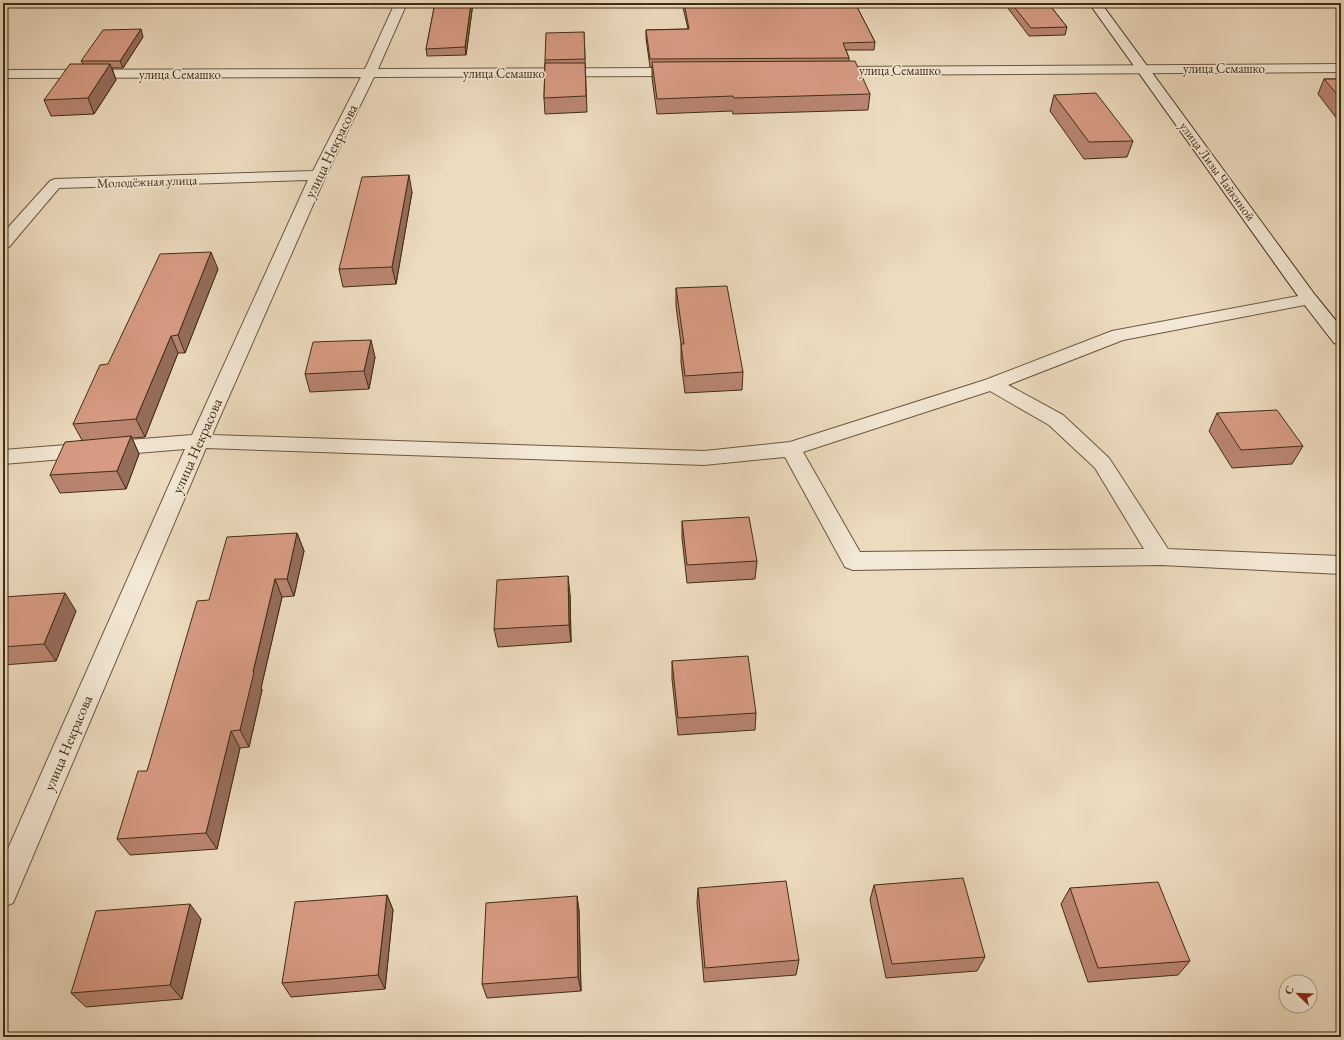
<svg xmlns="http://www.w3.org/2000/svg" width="1344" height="1040" font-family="'EB Garamond',serif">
	<rect width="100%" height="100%" fill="#eddbbf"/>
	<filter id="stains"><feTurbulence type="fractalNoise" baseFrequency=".005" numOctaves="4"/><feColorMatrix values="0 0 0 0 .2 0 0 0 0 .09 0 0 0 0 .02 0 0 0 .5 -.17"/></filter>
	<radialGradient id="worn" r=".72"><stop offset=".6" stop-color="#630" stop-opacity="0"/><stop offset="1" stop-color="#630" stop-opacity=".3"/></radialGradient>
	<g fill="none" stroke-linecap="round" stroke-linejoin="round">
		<defs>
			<g id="street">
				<path d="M395,3H407L378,69L682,68L687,69L689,72L687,75L682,76L374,77L326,175L212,435L704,451L790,442L985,380L1112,331L1309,294L1315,295L1318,299L1315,303L1123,340L1008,385L1063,415L1109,458L1168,549L1341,556V574L1161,565L853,570L845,567L785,457L704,465L206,448L13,903L3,907V860L185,449L3,464V450L192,435L308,180L59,188L9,247L3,248V233L50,181L55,179L313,171L361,77L3,78V70L365,69ZM990,391L1049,425L1095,468L1144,549L860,552L803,452Z"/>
				<polygon points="1341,64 1341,72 830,75 825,74 823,71 825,68 830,67"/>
			</g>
			<polygon id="secondary" points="1089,3 1101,3 1315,295 1341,327 1341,345 1334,343 1303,303"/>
		</defs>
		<use href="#street" stroke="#6c583e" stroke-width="2"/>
		<use href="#secondary" stroke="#412d13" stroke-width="2"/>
		<use href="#street" fill="#f3e8d5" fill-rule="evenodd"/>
		<use href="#secondary" fill="#f3e8d5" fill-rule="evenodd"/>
	</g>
	<g fill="#b98571" stroke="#412d13">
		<polygon points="435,3 473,3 466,55 427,56 426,49"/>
		<polygon points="682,3 855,3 875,42 874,50 846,50 849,58 849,61 870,94 868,110 733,114 732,111 657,114 652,78 652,67 650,67 646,38 646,30 688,29"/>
		<polygon points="1004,3 1048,3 1067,27 1065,35 1029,36"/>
		<polygon points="584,32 587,112 545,114 544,98 545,60"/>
		<polygon points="143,37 123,68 112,68 116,80 94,114 51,116 44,100 83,64 81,61"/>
		<polygon points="1324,79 1341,79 1341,124 1318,94"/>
		<polygon points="1054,95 1133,141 1127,157 1084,159 1050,111"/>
		<polygon points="412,192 396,284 343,287 339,269"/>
		<polygon points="218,269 185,353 178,353 145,437 132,438 139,454 126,489 60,493 50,475 82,440 73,424 108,364"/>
		<polygon points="676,288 743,372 742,390 685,393 681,362 681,344 676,306"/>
		<polygon points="375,357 369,389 310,392 305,374"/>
		<polygon points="1217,413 1303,446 1292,464 1232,468 1209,431"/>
		<polygon points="682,521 757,561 755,579 687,583 682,538"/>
		<polygon points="297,533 304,551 294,596 282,597 261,688 262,690 249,747 240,748 217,849 130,855 117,839 147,771 209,600"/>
		<polygon points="570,594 571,642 498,647 494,629"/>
		<polygon points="3,597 76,611 56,661 3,665"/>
		<polygon points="672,661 756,713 755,730 678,735 672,679"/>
		<polygon points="874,885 985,957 977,971 886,978 870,900"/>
		<polygon points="698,888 799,960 796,975 704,982 697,903"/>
		<polygon points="1070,888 1190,961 1178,975 1088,982 1061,904"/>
		<polygon points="387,895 393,910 385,989 291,997 282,983"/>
		<polygon points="577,896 579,911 581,991 487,998 482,984"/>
		<polygon points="201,919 182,999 86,1007 71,993"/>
	</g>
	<g fill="#966c5c" stroke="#412d13">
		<polygon points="471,3 473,3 466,55 465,47"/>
		<polygon points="141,29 143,37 123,68 120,61"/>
		<polygon points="110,64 116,80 94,114 88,98"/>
		<polygon points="409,175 412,192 396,284 392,267"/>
		<polygon points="211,252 218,269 185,353 178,335"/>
		<polygon points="171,336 178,353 145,437 136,419"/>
		<polygon points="371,340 375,357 369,389 364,371"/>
		<polygon points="131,436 139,454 126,489 117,471"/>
		<polygon points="297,533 304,551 294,596 287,579"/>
		<polygon points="568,576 570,594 571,642 569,625"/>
		<polygon points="275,579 282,597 261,688 262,690 249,747 240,730 253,672"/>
		<polygon points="65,593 76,611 56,661 44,644"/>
		<polygon points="231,731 240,748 217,849 206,833"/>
		<polygon points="387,895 393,910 385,989 378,975"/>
		<polygon points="577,896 579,911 581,991 578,977"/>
		<polygon points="190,904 201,919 182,999 170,985"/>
	</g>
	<g fill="#d79b83" stroke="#412d13">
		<polygon points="435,3 471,3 465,47 426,49"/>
		<polygon points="684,3 855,3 875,42 843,43 849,58 650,59 646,30 689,29"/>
		<polygon points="1011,3 1048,3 1067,27 1031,28"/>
		<polygon points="141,29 120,61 81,61 103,30"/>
		<polygon points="584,32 585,59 545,60 546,33"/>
		<polygon points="855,61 870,94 734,98 733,96 657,99 652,62"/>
		<polygon points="545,63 585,63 586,96 544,98"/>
		<polygon points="70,64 110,64 88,98 44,100"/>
		<polygon points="1324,79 1341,79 1341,99"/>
		<polygon points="1096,93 1133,141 1089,142 1054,95"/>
		<polygon points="409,175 392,267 339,269 362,177"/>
		<polygon points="211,252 178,335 171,336 136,419 73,424 100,365 108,364 160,254"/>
		<polygon points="727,286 743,372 685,376 681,344 684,344 676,288"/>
		<polygon points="371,340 364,371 305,374 313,342"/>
		<polygon points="1277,410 1303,446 1241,450 1217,413"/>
		<polygon points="131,436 117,471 50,475 65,442"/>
		<polygon points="749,517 757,561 687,565 682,521"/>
		<polygon points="297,533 287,579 275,579 253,672 254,672 240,730 231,731 206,833 117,839 138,771 147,771 197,601 209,600 227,537"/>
		<polygon points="568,576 569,625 494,629 497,580"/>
		<polygon points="65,593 44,644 3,647 3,597"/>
		<polygon points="748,656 756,713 678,718 672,661"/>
		<polygon points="963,878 985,957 892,964 874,885"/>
		<polygon points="786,881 799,960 705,968 698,888"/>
		<polygon points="1158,882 1190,961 1098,968 1070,888"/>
		<polygon points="387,895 378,975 282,983 295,902"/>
		<polygon points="577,896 578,977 482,984 486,903"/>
		<polygon points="190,904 170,985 71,993 96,911"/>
	</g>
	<g text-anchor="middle" stroke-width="3.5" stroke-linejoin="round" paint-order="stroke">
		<g font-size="13" fill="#412d13" stroke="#f3e8d5">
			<text x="1224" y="73">улица Семашко</text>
			<text x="900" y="75">улица Семашко</text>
			<text x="504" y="78">улица Семашко</text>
			<text x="180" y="79">улица Семашко</text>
			<text transform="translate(1218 171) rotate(54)" y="5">улица Лизы Чайкиной</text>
			<text transform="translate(147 181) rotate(-2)" y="5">Молодёжная улица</text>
		</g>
		<g font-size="15" fill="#412d13" stroke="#f3e8d5">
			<text transform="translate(331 151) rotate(-64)" y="5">улица Некрасова</text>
			<text transform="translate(197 446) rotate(-66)" y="5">улица Некрасова</text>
			<text transform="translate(68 743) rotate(-67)" y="5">улица Некрасова</text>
		</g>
	</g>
	<rect width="1344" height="1040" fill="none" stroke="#eddbbf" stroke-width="16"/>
	<rect x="4" y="4" width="1336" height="1032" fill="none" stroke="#412d13" stroke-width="2"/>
	<rect x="8" y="8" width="1328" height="1024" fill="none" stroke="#412d13"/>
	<g transform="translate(1298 994) rotate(293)"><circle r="19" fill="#f3e8d5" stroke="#ac9d87"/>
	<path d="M0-3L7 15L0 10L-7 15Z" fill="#8f2418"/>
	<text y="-6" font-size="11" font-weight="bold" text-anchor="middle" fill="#412d13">С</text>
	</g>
	<rect width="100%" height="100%" filter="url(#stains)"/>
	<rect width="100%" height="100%" fill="url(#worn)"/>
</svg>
